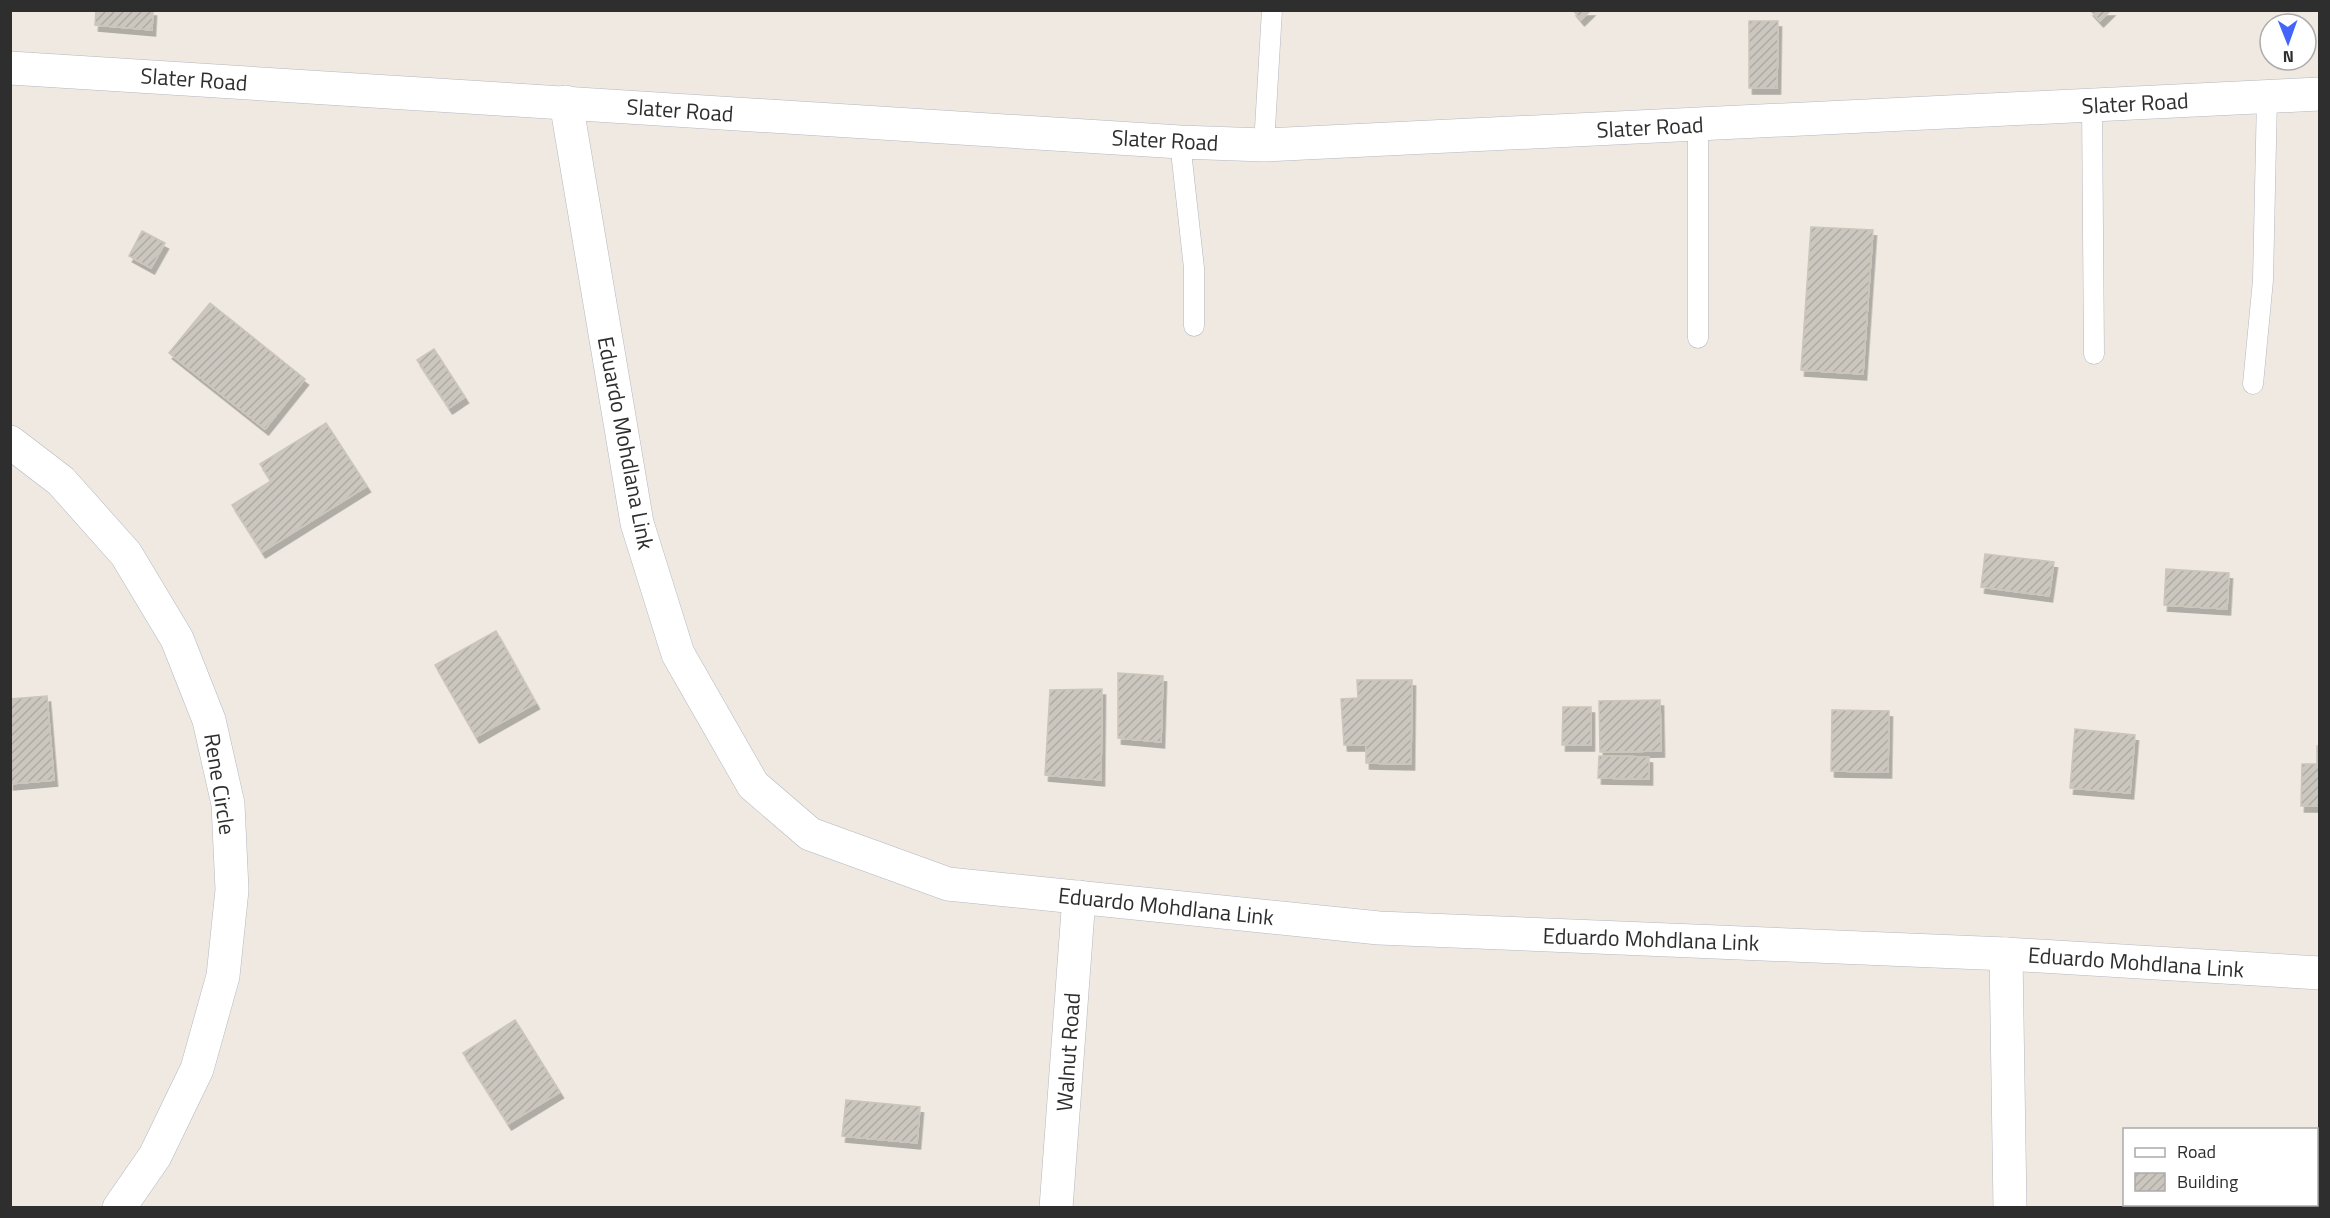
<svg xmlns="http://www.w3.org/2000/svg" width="2330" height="1218" font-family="'Titillium Web',sans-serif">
	<defs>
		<pattern id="building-hatch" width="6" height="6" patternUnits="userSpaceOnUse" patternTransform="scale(1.5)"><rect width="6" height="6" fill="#cbc7bf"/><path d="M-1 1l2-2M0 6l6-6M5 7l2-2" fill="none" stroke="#afaba4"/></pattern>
		<filter id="shadow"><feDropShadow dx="3.5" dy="6" stdDeviation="0" flood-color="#0004"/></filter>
	</defs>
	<rect width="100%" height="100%" fill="#efe9e1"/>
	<g fill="url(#building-hatch)" stroke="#cbc5ba" stroke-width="1.5" filter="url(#shadow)">
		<polygon points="96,10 153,10 152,30 95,25"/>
		<polygon points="1573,10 1591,10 1581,20"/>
		<polygon points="2090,10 2111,10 2100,21"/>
		<polygon points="1749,21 1778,21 1777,88 1749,88"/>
		<polygon points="1811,227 1873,230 1863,374 1801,370"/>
		<polygon points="142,231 165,243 151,268 129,256"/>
		<polygon points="210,303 305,379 265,429 169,353"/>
		<polygon points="434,349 465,397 449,408 417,360"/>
		<polygon points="326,423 367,486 262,552 232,505 271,481 260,464"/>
		<polygon points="1985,554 2054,562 2049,596 1981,587"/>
		<polygon points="2166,569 2229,573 2227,609 2164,605"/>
		<polygon points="496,631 536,703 476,737 435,665"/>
		<polygon points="1118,673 1163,676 1161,742 1118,738"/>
		<polygon points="1357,680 1412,680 1411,764 1366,763 1366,745 1344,745 1341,699 1358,698"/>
		<polygon points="1102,689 1101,780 1045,775 1050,690"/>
		<polygon points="47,696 54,780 10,784 10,699"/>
		<polygon points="1660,700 1661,751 1600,752 1599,701"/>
		<polygon points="1563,707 1591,707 1591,745 1562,745"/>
		<polygon points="1832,710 1889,711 1888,772 1831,771"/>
		<polygon points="2075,729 2135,735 2130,793 2070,788"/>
		<polygon points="2317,746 2320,746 2320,806 2301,806 2302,764 2317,764"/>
		<polygon points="1599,756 1649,757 1649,779 1598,778"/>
		<polygon points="515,1020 560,1092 508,1124 463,1053"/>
		<polygon points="846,1100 920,1107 917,1143 842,1136"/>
	</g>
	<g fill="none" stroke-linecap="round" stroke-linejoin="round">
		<defs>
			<g id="service">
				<polyline points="2092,105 2094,354"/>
				<polyline points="1698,125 1698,338"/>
				<polyline points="1180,142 1194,268 1194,326"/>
				<polyline points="1264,145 1272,10"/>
				<polyline points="2253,384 2263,280 2267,97"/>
			</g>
			<g id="minor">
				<polyline points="10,68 1180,142 1264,145 2320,94"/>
				<polyline points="566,102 637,523 678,654 753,785 810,834 948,884 1379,928 2006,954 2320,973"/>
				<polyline points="10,442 61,481 126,554 177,639 209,720 228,804 232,890 223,976 197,1069 155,1156 119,1208"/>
				<polyline points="2006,954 2010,1208"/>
				<polyline points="1056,1208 1079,897"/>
			</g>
		</defs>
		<use href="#service" stroke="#b4b7c1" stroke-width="21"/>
		<use href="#minor" stroke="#b4b7c1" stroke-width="34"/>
		<use href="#service" stroke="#fff" stroke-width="20"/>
		<use href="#minor" stroke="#fff" stroke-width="33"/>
	</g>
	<g text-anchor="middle" stroke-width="6" stroke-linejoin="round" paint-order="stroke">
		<g font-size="22" fill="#2e2e2e" stroke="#fff">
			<text transform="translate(194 79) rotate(4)" y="8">Slater Road</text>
			<text transform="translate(2135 103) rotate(-3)" y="8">Slater Road</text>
			<text transform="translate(680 110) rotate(4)" y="8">Slater Road</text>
			<text transform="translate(1650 127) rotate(-3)" y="8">Slater Road</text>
			<text transform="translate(1165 140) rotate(3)" y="8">Slater Road</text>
			<text transform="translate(626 443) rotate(79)" y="8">Eduardo Mohdlana Link</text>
			<text transform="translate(220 784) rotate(81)" y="8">Rene Circle</text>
			<text transform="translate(1166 906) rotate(6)" y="8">Eduardo Mohdlana Link</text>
			<text transform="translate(1651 939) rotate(2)" y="8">Eduardo Mohdlana Link</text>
			<text transform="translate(2136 962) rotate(4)" y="8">Eduardo Mohdlana Link</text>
			<text transform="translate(1068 1052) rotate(-86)" y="8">Walnut Road</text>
		</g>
	</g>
	<rect width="2330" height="1218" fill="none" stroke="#2e2e2e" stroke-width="24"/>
	<rect x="2123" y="1128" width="195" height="78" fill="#ffffff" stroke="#ababab" stroke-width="1.5"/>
	<rect x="2135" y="1148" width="30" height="9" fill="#ffffff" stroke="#ababab" stroke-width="1.5"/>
	<text x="2177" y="1158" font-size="18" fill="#2e2e2e">Road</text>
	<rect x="2135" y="1173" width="30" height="18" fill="url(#building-hatch)" stroke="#ababab" stroke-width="1.5"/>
	<text x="2177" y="1188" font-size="18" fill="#2e2e2e">Building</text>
	<g transform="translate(2288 42) rotate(179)"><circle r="28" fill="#ffffff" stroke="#ababab" stroke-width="1.5"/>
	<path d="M0-4.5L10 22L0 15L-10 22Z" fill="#4264fb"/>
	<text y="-9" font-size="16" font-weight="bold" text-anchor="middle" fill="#2e2e2e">N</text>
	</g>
</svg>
